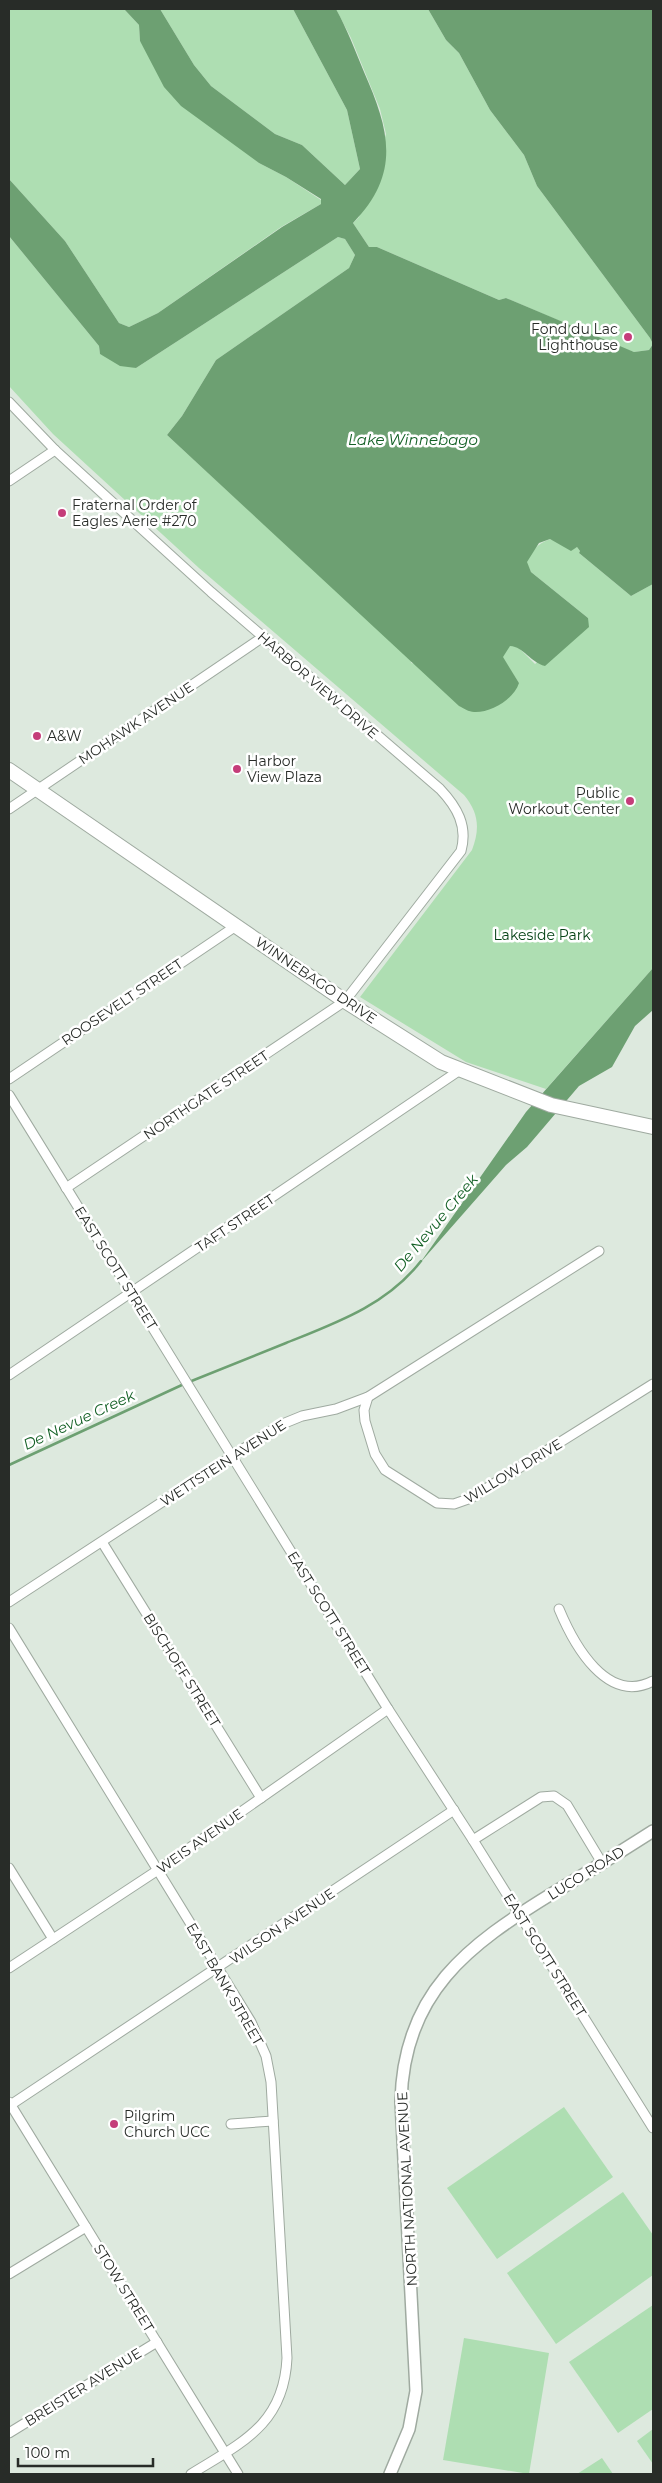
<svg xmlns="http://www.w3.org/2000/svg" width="662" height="2483" font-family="Montserrat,sans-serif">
	<rect width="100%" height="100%" fill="#dde9de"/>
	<g fill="#aedeb2">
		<polygon points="9,9 124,9 139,25 140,41 259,163 286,177 321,200 321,204 281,227 158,313 129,327 119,323 65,241 9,179"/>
		<polygon points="160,9 293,9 347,110 360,169 345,185 302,145 275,134 211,86 194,65"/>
		<polygon points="336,9 428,9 446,40 459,53 490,110 524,155 537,186 650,338 653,344 649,350 634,352 625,349 506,298 499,300 377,247 369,247 353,223 359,217 386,134 380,109 351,38"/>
		<path d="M9,236L99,346L100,354L136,368L338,237L345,239L355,255L349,268L216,360L182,416L167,435L412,661L411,663L519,683L502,657L510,645L518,647L535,664L588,618L531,572L526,562C533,550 537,544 550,539L574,548L577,547L580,551L579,553L631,596L653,584V968L546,1089L466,1062L360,997L472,850C480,829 479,813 464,795L199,568L53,434L9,386Z"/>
		<polygon points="564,2107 613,2177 497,2259 447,2188"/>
		<polygon points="623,2192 653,2235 653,2275 556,2344 507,2273"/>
		<polygon points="653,2305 653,2409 618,2433 569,2362"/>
		<polygon points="464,2338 549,2353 529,2474 443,2460"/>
		<polygon points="653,2429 653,2464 637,2441"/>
		<polygon points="602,2458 613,2474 577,2474"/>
	</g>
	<g fill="#6da072">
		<path d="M124,9H160L194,65L211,86L275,134L302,145L345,185L360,169L347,110L293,9H336C347,29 355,50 364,72C389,129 402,173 353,223L369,247H377L499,300L506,298L634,352L649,350L653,344L650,338L537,186L524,155L490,110L459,53L446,40L428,9H653V584L631,596L579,553L580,551L577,547L571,551L550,539L539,543L527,562L531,572L588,618L589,627L545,666C530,662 524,647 510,646L503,657L519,683C514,699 491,713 474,712C469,712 463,708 459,706L167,435L182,416L216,360L349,268L355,255L345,239L338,237L136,368L120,366L100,354L99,346L9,236V179L65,241L119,323L129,327L158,313L282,227L321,204V199L286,177L259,163L181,106L164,87L140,41L139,25Z"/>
		<polygon points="653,968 653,1010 635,1026 612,1067 579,1086 527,1147 506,1165 420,1263 526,1112"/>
	</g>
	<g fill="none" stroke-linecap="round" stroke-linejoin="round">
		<g stroke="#6da072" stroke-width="2.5">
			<path d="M189,1382C221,1369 253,1356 286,1343C336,1323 387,1305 421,1261"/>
			<polyline points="9,1465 184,1384"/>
		</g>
		<defs>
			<g id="minor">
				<path d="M9,402L55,450L211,592L440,789C457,807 468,826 461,851L345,1001L66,1188"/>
				<polyline points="9,481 55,450"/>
				<polyline points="9,809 263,637"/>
				<polyline points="9,1079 236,926"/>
				<polyline points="9,1095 388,1709 473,1840 653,2128"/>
				<polyline points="9,1375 460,1070"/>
				<polyline points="368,1397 364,1410 365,1421 375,1454 385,1470 437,1503 454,1504 471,1498 653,1384"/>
				<polyline points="102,1542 261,1798"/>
				<polyline points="9,1602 280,1425 302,1416 336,1409 368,1397 599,1251"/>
				<path d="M559,1609C574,1645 607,1705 653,1681"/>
				<path d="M9,1628L251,2022L266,2056L271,2082L287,2358C284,2425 241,2443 191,2474"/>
				<polyline points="473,1840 541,1797 554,1796 567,1805 602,1863"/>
				<polyline points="9,1868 53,1939"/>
				<polyline points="9,1968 158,1870 388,1709"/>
				<polyline points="9,2102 238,2474"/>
				<polyline points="9,2106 454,1810"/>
				<polyline points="231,2124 273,2121"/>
				<polyline points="9,2274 86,2227"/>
				<polyline points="9,2433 157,2342"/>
			</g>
			<path id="tertiary" d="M390,2474L409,2429L416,2391L401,2102C403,1993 468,1945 553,1893C587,1873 620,1852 653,1831"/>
			<polyline id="secondary" points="9,770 345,1001 441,1062 551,1105 653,1127"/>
		</defs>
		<use href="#minor" stroke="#9faaa0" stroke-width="11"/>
		<use href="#tertiary" stroke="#9faaa0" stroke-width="14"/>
		<use href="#secondary" stroke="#9faaa0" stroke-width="16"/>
		<use href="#minor" stroke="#fff" stroke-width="9"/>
		<use href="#tertiary" stroke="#fff" stroke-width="11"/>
		<use href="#secondary" stroke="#fff" stroke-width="14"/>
	</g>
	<g fill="#c53d7a" stroke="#fff" stroke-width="2">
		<circle cx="628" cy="337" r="5"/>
		<circle cx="62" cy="513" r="5"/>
		<circle cx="37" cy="736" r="5"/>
		<circle cx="237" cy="769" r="5"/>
		<circle cx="630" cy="801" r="5"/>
		<circle cx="114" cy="2124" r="5"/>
	</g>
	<g text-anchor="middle" stroke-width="5" stroke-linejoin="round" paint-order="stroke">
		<g font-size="14" fill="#282c28" stroke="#fff" text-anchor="start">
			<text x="618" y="334" text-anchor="end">Fond du Lac<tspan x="618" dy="16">Lighthouse</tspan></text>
			<text x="72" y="510">Fraternal Order of<tspan x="72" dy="16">Eagles Aerie #270</tspan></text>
			<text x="47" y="741">A&amp;W</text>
			<text x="247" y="766">Harbor<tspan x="247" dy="16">View Plaza</tspan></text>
			<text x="620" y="798" text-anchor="end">Public<tspan x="620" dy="16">Workout Center</tspan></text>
			<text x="124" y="2121">Pilgrim<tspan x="124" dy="16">Church UCC</tspan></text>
		</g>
		<g font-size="14" fill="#282c28" stroke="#fff">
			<text transform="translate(318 685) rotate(41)" y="5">HARBOR VIEW DRIVE</text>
			<text transform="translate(136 723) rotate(-34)" y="5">MOHAWK AVENUE</text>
			<text transform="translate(316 980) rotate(34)" y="5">WINNEBAGO DRIVE</text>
			<text transform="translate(122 1002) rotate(-34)" y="5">ROOSEVELT STREET</text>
			<text transform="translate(206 1095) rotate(-34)" y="5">NORTHGATE STREET</text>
			<text transform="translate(235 1223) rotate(-34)" y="5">TAFT STREET</text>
			<text transform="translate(116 1268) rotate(58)" y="5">EAST SCOTT STREET</text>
			<text transform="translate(223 1463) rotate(-33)" y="5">WETTSTEIN AVENUE</text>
			<text transform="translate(513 1471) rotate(-31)" y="5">WILLOW DRIVE</text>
			<text transform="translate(329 1613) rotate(58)" y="5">EAST SCOTT STREET</text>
			<text transform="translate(182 1670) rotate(58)" y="5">BISCHOFF STREET</text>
			<text transform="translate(200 1841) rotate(-35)" y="5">WEIS AVENUE</text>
			<text transform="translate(586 1873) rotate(-32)" y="5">LUCO ROAD</text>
			<text transform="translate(282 1926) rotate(-34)" y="5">WILSON AVENUE</text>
			<text transform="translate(545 1955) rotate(58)" y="5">EAST SCOTT STREET</text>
			<text transform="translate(225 1984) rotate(60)" y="5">EAST BANK STREET</text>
			<text transform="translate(407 2189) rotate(-93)" y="5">NORTH NATIONAL AVENUE</text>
			<text transform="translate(124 2288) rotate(58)" y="5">STOW STREET</text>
			<text transform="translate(83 2387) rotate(-32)" y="5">BREISTER AVENUE</text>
		</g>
		<g font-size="14" fill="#064316" stroke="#fff">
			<text x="542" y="940">Lakeside Park</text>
		</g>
		<g font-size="15" font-style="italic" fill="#146126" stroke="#fff">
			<text x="413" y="445">Lake Winnebago</text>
			<text transform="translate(436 1223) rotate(-50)" y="5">De Nevue Creek</text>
			<text transform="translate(79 1420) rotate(-25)" y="5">De Nevue Creek</text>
		</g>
	</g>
	<rect width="662" height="2483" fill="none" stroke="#282c28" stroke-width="20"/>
	<path d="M18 2458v8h135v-8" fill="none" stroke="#282c28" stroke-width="2.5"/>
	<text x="25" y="2458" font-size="15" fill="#282c28" stroke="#ffffff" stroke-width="4" paint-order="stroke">100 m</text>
</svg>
